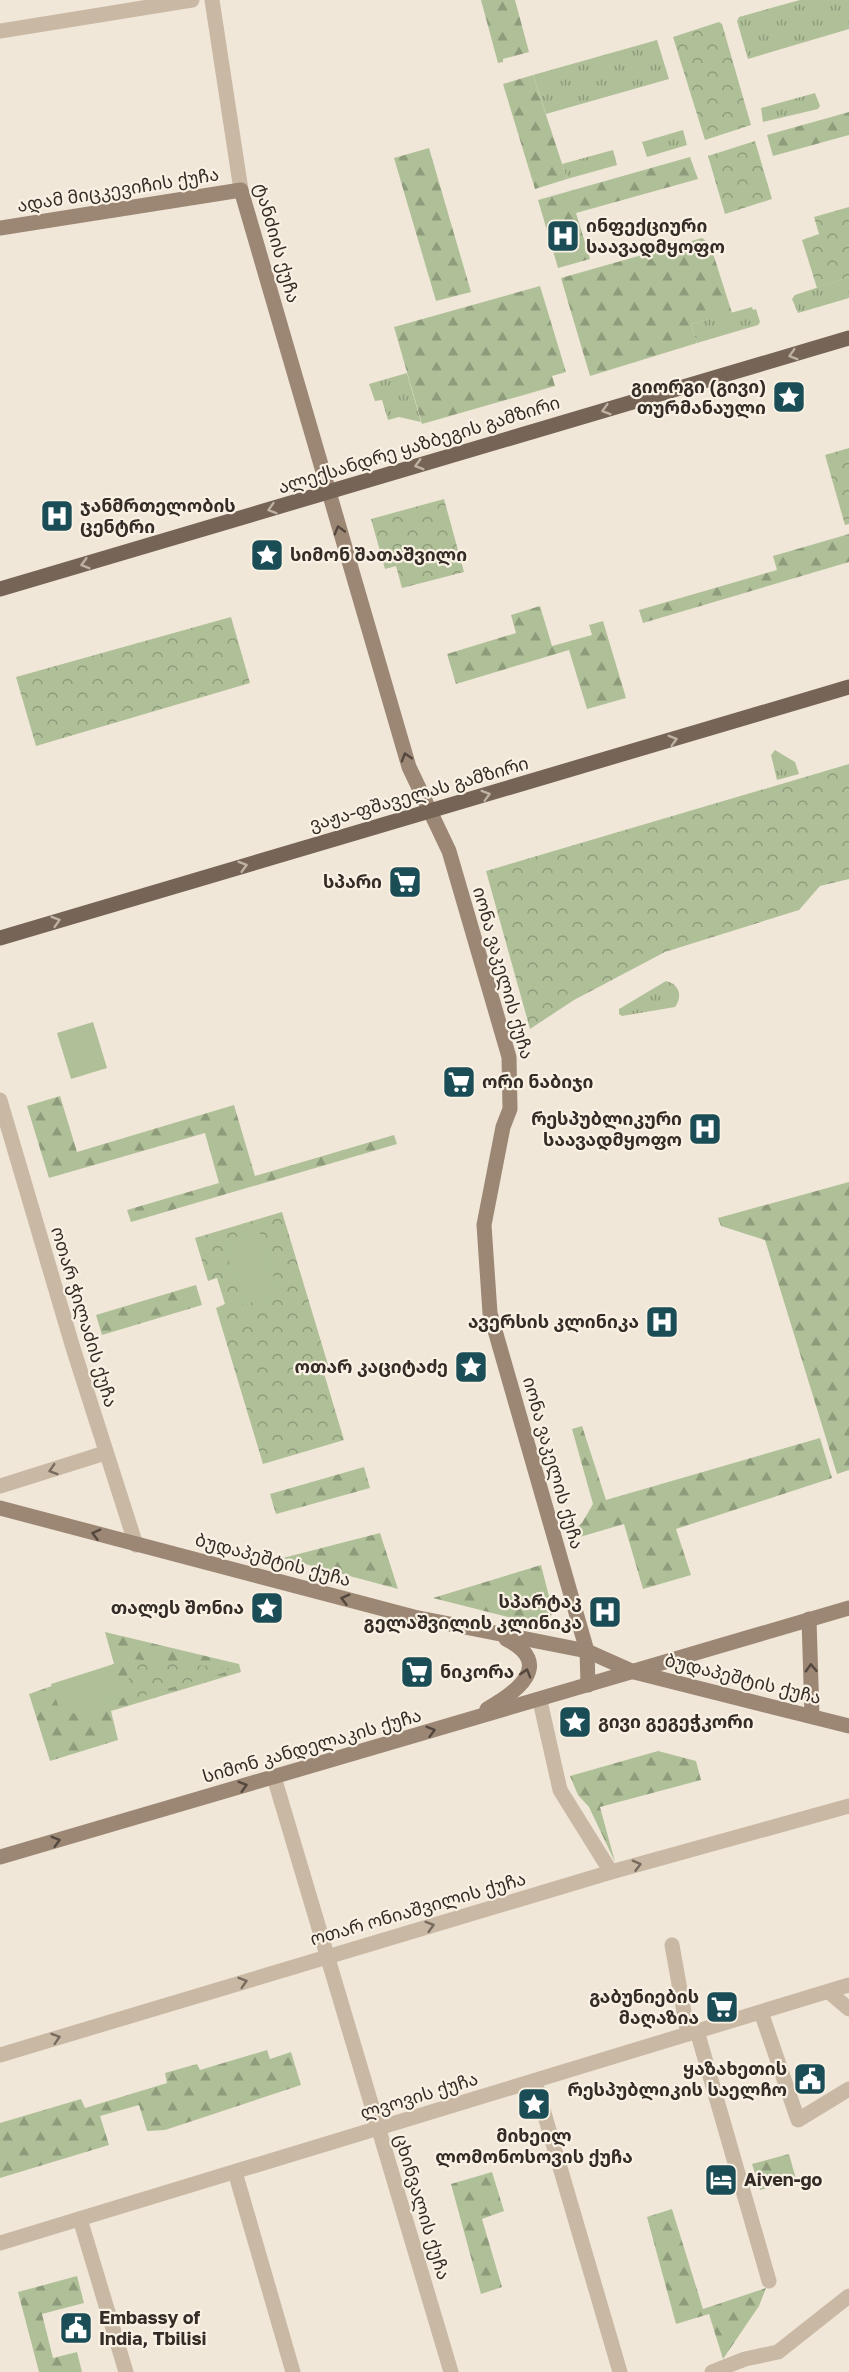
<svg xmlns="http://www.w3.org/2000/svg" width="849" height="2372" font-family="'Golos Text','Noto Sans Georgian',sans-serif">
	<defs>
		<pattern id="grass-tufts" width="24" height="20" patternUnits="userSpaceOnUse" patternTransform="scale(1.5)"><rect width="24" height="20" fill="#afc098"/><path d="M3 7l-1-3M5 7V3M7 7l1-3M15 17l-1-3M17 17v-4M19 17l1-3" fill="none" stroke="#8f9c7c"/></pattern>
		<pattern id="forest-firs" width="22" height="20" patternUnits="userSpaceOnUse" patternTransform="scale(1.5)"><rect width="22" height="20" fill="#afc098"/><path d="M5 1l3.5 6h-7zM16 11l3.5 6h-7z" fill="#8f9c7c"/></pattern>
		<pattern id="park-crowns" width="20" height="18" patternUnits="userSpaceOnUse" patternTransform="scale(1.5)"><rect width="20" height="18" fill="#afc098"/><path d="M2 6a3 3 0 1 1 6 0M12 15a3 3 0 1 1 6 0" fill="none" stroke="#8f9c7c"/></pattern>
	</defs>
	<rect width="100%" height="100%" fill="#f1e7d8"/>
	<g fill="url(#grass-tufts)">
		<polygon points="800,0 849,0 849,29 748,59 737,21 739,17"/>
		<polygon points="657,40 669,79 546,114 533,75"/>
		<polygon points="815,93 820,106 818,109 763,122 761,108"/>
		<polygon points="683,130 687,145 647,157 642,142"/>
		<polygon points="613,150 617,165 567,179 562,164"/>
		<polygon points="849,277 849,298 798,313 792,299 795,295"/>
		<polygon points="752,307 753,310 756,309 760,322 758,325 697,343 691,324"/>
		<polygon points="407,373 421,422 399,417 388,420 382,400 375,401 369,384"/>
		<polygon points="775,750 795,762 799,774 777,780 771,755"/>
		<path d="M666,981C679,984 683,996 675,1007L622,1016L619,1014V1009Z"/>
	</g>
	<g fill="url(#forest-firs)">
		<polygon points="481,0 515,0 529,52 503,59 503,62 498,63"/>
		<polygon points="533,75 567,179 535,189 503,84"/>
		<polygon points="849,112 849,135 773,156 767,135"/>
		<polygon points="429,148 471,292 436,301 394,158"/>
		<polygon points="690,157 698,179 576,213 590,259 558,268 538,200"/>
		<polygon points="702,238 710,244 732,313 691,324 697,343 590,376 561,278"/>
		<polygon points="540,286 566,372 552,376 555,386 422,424 394,327"/>
		<polygon points="849,534 849,562 643,623 639,610 777,570 773,556"/>
		<polygon points="540,606 552,646 592,635 589,625 603,621 626,698 587,709 569,650 456,684 447,654 516,633 511,615"/>
		<polygon points="60,1096 77,1152 234,1105 255,1176 394,1135 397,1144 131,1222 127,1210 219,1183 205,1133 49,1178 27,1106"/>
		<polygon points="849,1182 849,1470 837,1474 765,1240 721,1226 718,1218"/>
		<polygon points="196,1285 202,1305 102,1335 96,1315"/>
		<polygon points="582,1426 606,1500 820,1438 832,1478 676,1529 691,1575 643,1589 624,1524 573,1539 574,1530 582,1523 593,1504 572,1429"/>
		<polygon points="364,1467 370,1488 276,1514 270,1494"/>
		<polygon points="380,1533 398,1589 283,1558"/>
		<polygon points="541,1565 553,1612 547,1622 541,1624 530,1619 508,1617 433,1598"/>
		<polygon points="105,1632 239,1664 241,1672 111,1711 118,1740 50,1761 29,1694 114,1664"/>
		<polygon points="658,1751 696,1761 701,1780 600,1807 615,1862 589,1807 578,1795 570,1776"/>
		<polygon points="267,2050 270,2059 291,2052 301,2085 165,2130 147,2131 139,2105 100,2116 109,2145 0,2178 0,2123 81,2099 85,2108 167,2083 165,2073 197,2064 200,2070"/>
		<polygon points="789,2154 796,2179 760,2190 752,2164"/>
		<polygon points="492,2172 504,2211 482,2219 502,2287 481,2294 451,2184"/>
		<polygon points="672,2209 703,2309 766,2288 759,2306 723,2359 709,2314 676,2324 647,2217"/>
		<polygon points="77,2276 84,2303 42,2314 53,2358 77,2352 82,2372 39,2372 18,2292"/>
	</g>
	<g fill="url(#park-crowns)">
		<polygon points="719,22 722,24 751,125 705,140 673,37"/>
		<polygon points="755,141 772,199 725,214 708,156"/>
		<polygon points="849,207 849,277 817,288 802,240 819,234 814,217"/>
		<polygon points="849,448 849,524 845,525 825,455"/>
		<polygon points="444,499 464,572 402,588 396,566 385,569 371,519"/>
		<polygon points="231,617 250,683 36,746 16,677"/>
		<polygon points="849,764 849,879 820,886 799,910 665,952 574,1000 530,1029 486,871"/>
		<polygon points="282,1212 329,1368 323,1370 344,1440 263,1464 216,1308 225,1304 217,1278 208,1281 195,1238"/>
		<polygon points="122,1658 237,1669 135,1698"/>
	</g>
	<g fill="#afc098">
		<polygon points="93,1022 107,1068 71,1079 57,1033"/>
		<polygon points="259,1230 279,1294 243,1305 223,1241"/>
		<polygon points="114,1664 125,1697 62,1717 51,1684"/>
	</g>
	<g fill="none" stroke-linecap="round" stroke-linejoin="round">
		<g stroke="#c9b8a4" stroke-width="15">
			<polyline points="212,0 241,190"/>
			<polyline points="0,31 192,0"/>
			<polyline points="0,1100 73,1348 136,1545"/>
			<polyline points="0,1486 105,1453"/>
			<polyline points="540,1701 560,1790 611,1872"/>
			<polyline points="274,1777 451,2372"/>
			<polyline points="672,1945 688,2034"/>
			<polyline points="829,1992 849,2009"/>
			<polyline points="761,2012 798,2120 849,2089"/>
			<polyline points="697,2031 769,2281"/>
			<polyline points="0,2055 611,1872 849,1806"/>
			<polyline points="535,2082 620,2372"/>
			<polyline points="235,2172 293,2372"/>
			<polyline points="80,2219 126,2372"/>
			<polyline points="0,2243 849,1985"/>
			<polyline points="712,2372 745,2359 778,2352 849,2296"/>
		</g>
		<g stroke="#9c8775" stroke-width="15">
			<polyline points="0,228 241,190 409,767 449,851 509,1057 510,1109 503,1127 484,1225 490,1313 587,1651 588,1685"/>
			<polyline points="0,1508 414,1617 587,1651 634,1672 849,1726"/>
			<polyline points="809,1619 812,1716"/>
			<path d="M487,1709C517,1692 555,1664 506,1639"/>
			<polyline points="0,1857 849,1608"/>
		</g>
		<g stroke="#766456" stroke-width="15">
			<polyline points="0,589 849,338"/>
			<polyline points="0,938 849,687"/>
		</g>
	</g>
	<defs><path id="oneway-chevron" d="M-2-3.5L2.5 0L-2 3.5" fill="none" stroke-width="1.6" stroke-linecap="round" stroke-linejoin="round" transform="scale(1.5)"/></defs>
	<g stroke="#beb2a4">
		<use href="#oneway-chevron" transform="translate(793 355) rotate(163)"/>
		<use href="#oneway-chevron" transform="translate(606 410) rotate(164)"/>
		<use href="#oneway-chevron" transform="translate(419 465) rotate(164)"/>
		<use href="#oneway-chevron" transform="translate(272 509) rotate(163)"/>
		<use href="#oneway-chevron" transform="translate(85 564) rotate(164)"/>
		<use href="#oneway-chevron" transform="translate(673 740) rotate(-16)"/>
		<use href="#oneway-chevron" transform="translate(486 795) rotate(-16)"/>
		<use href="#oneway-chevron" transform="translate(243 866) rotate(-16)"/>
		<use href="#oneway-chevron" transform="translate(56 921) rotate(-17)"/>
	</g>
	<g stroke="#53473e">
		<use href="#oneway-chevron" transform="translate(339 530) rotate(-106)"/>
		<use href="#oneway-chevron" transform="translate(406 757) rotate(-107)"/>
		<use href="#oneway-chevron" transform="translate(96 1534) rotate(-165)"/>
		<use href="#oneway-chevron" transform="translate(345 1599) rotate(-165)"/>
		<use href="#oneway-chevron" transform="translate(811 1668) rotate(-92)"/>
		<use href="#oneway-chevron" transform="translate(526 1673) rotate(-73)"/>
		<use href="#oneway-chevron" transform="translate(431 1731) rotate(-16)"/>
		<use href="#oneway-chevron" transform="translate(243 1786) rotate(-16)"/>
		<use href="#oneway-chevron" transform="translate(56 1841) rotate(-16)"/>
	</g>
	<g stroke="#776b5f">
		<use href="#oneway-chevron" transform="translate(53 1470) rotate(163)"/>
		<use href="#oneway-chevron" transform="translate(637 1865) rotate(-15)"/>
		<use href="#oneway-chevron" transform="translate(430 1926) rotate(-16)"/>
		<use href="#oneway-chevron" transform="translate(243 1982) rotate(-17)"/>
		<use href="#oneway-chevron" transform="translate(56 2038) rotate(-17)"/>
	</g>
	<defs>
		<symbol id="hospital-square" viewBox="-11 -11 22 22"><rect x="-9" y="-9" width="18" height="18" rx="4" fill="#1b4d56" stroke="#f9f1e4"/><path d="M-5-5h3v3.5h4V-5h3V5h-3V1.5h-4V5h-3Z" fill="#fff"/></symbol>
		<symbol id="sight-square" viewBox="-11 -11 22 22"><rect x="-9" y="-9" width="18" height="18" rx="4" fill="#1b4d56" stroke="#f9f1e4"/><path d="M0-6L1.8-2.2L6-1.7L2.9 1.2L3.7 5.4L0 3.3L-3.7 5.4L-2.9 1.2L-6-1.7L-1.8-2.2Z" fill="#fff"/></symbol>
		<symbol id="supermarket-square" viewBox="-11 -11 22 22"><rect x="-9" y="-9" width="18" height="18" rx="4" fill="#1b4d56" stroke="#f9f1e4"/><path d="M-6-5.5h2.5l.6 2H6L4.5 2H-2.5L-4.4-4H-6ZM-1.5 3.2a1.3 1.3 0 1 0 .1 0ZM3 3.2a1.3 1.3 0 1 0 .1 0Z" fill="#fff"/></symbol>
		<symbol id="civic-square" viewBox="-11 -11 22 22"><rect x="-9" y="-9" width="18" height="18" rx="4" fill="#1b4d56" stroke="#f9f1e4"/><path d="M-.6-6.5H3V-4.5H.6V-3L4-1V1h2V6H-6V1h2V-1L-.6-3ZM-1.2 2.5V6h2.4V2.5Z" fill="#fff"/></symbol>
		<symbol id="hotel-square" viewBox="-11 -11 22 22"><rect x="-9" y="-9" width="18" height="18" rx="4" fill="#1b4d56" stroke="#f9f1e4"/><path d="M-6-4.5h1.5V1H6V5H4.5V3h-9V5H-6ZM-4 0a1.8 1.8 0 1 1 3.6 0ZM.5 0V-2.5h3Q6-2.5 6 0Z" fill="#fff"/></symbol>
	</defs>
	<g fill-rule="evenodd">
		<use href="#hospital-square" x="544" y="217" width="38" height="38"/>
		<use href="#sight-square" x="770" y="378" width="38" height="38"/>
		<use href="#hospital-square" x="38" y="497" width="38" height="38"/>
		<use href="#sight-square" x="248" y="536" width="38" height="38"/>
		<use href="#supermarket-square" x="386" y="863" width="38" height="38"/>
		<use href="#supermarket-square" x="440" y="1063" width="38" height="38"/>
		<use href="#hospital-square" x="686" y="1110" width="38" height="38"/>
		<use href="#hospital-square" x="643" y="1303" width="38" height="38"/>
		<use href="#sight-square" x="452" y="1348" width="38" height="38"/>
		<use href="#sight-square" x="248" y="1589" width="38" height="38"/>
		<use href="#hospital-square" x="586" y="1593" width="38" height="38"/>
		<use href="#supermarket-square" x="398" y="1653" width="38" height="38"/>
		<use href="#sight-square" x="556" y="1703" width="38" height="38"/>
		<use href="#supermarket-square" x="703" y="1988" width="38" height="38"/>
		<use href="#civic-square" x="791" y="2060" width="38" height="38"/>
		<use href="#sight-square" x="515" y="2085" width="38" height="38"/>
		<use href="#hotel-square" x="702" y="2161" width="38" height="38"/>
		<use href="#civic-square" x="57" y="2309" width="38" height="38"/>
	</g>
	<g text-anchor="middle" stroke-width="4.5" stroke-linejoin="round" paint-order="stroke">
		<g font-size="18" fill="#342c26" stroke="#f9f1e4">
			<text transform="translate(118 190) rotate(-9)" y="6">ადამ მიცკევიჩის ქუჩა</text>
			<text transform="translate(277 243) rotate(74)" y="6">ტანძიის ქუჩა</text>
			<text transform="translate(419 445) rotate(-17)" y="6">ალექსანდრე ყაზბეგის გამზირი</text>
			<text transform="translate(419 794) rotate(-16)" y="6">ვაჟა-ფშაველას გამზირი</text>
			<text transform="translate(503 973) rotate(74)" y="6">იონა ვაკელის ქუჩა</text>
			<text transform="translate(84 1317) rotate(73)" y="6">ოთარ ჭილაძის ქუჩა</text>
			<text transform="translate(553 1463) rotate(74)" y="6">იონა ვაკელის ქუჩა</text>
			<text transform="translate(273 1560) rotate(15)" y="6">ბუდაპეშტის ქუჩა</text>
			<text transform="translate(743 1679) rotate(14)" y="6">ბუდაპეშტის ქუჩა</text>
			<text transform="translate(312 1746) rotate(-16)" y="6">სიმონ კანდელაკის ქუჩა</text>
			<text transform="translate(418 1909) rotate(-16)" y="6">ოთარ ონიაშვილის ქუჩა</text>
			<text transform="translate(419 2096) rotate(-17)" y="6">ლვოვის ქუჩა</text>
			<text transform="translate(422 2207) rotate(73)" y="6">ცხინვალის ქუჩა</text>
		</g>
		<g font-size="18" font-weight="bold" fill="#342c26" stroke="#f9f1e4" text-anchor="end">
			<text x="586" y="232" text-anchor="start">ინფექციური<tspan x="586" dy="21">საავადმყოფო</tspan></text>
			<text x="766" y="393">გიორგი (გივი)<tspan x="766" dy="21">თურმანაული</tspan></text>
			<text x="80" y="512" text-anchor="start">ჯანმრთელობის<tspan x="80" dy="21">ცენტრი</tspan></text>
			<text x="290" y="561" text-anchor="start">სიმონ შათაშვილი</text>
			<text x="382" y="888">სპარი</text>
			<text x="482" y="1088" text-anchor="start">ორი ნაბიჯი</text>
			<text x="682" y="1125">რესპუბლიკური<tspan x="682" dy="21">საავადმყოფო</tspan></text>
			<text x="639" y="1328">ავერსის კლინიკა</text>
			<text x="448" y="1373">ოთარ კაციტაძე</text>
			<text x="582" y="1608">სპარტაკ<tspan x="582" dy="21">გელაშვილის კლინიკა</tspan></text>
			<text x="244" y="1614">თალეს შონია</text>
			<text x="440" y="1678" text-anchor="start">ნიკორა</text>
			<text x="598" y="1728" text-anchor="start">გივი გეგეჭკორი</text>
			<text x="699" y="2003">გაბუნიების<tspan x="699" dy="21">მაღაზია</tspan></text>
			<text x="787" y="2075">ყაზახეთის<tspan x="787" dy="21">რესპუბლიკის საელჩო</tspan></text>
			<text x="534" y="2142" text-anchor="middle">მიხეილ<tspan x="534" dy="21">ლომონოსოვის ქუჩა</tspan></text>
			<text x="744" y="2186" text-anchor="start">Aiven-go</text>
			<text x="99" y="2324" text-anchor="start">Embassy of<tspan x="99" dy="21">India, Tbilisi</tspan></text>
		</g>
	</g>
</svg>
